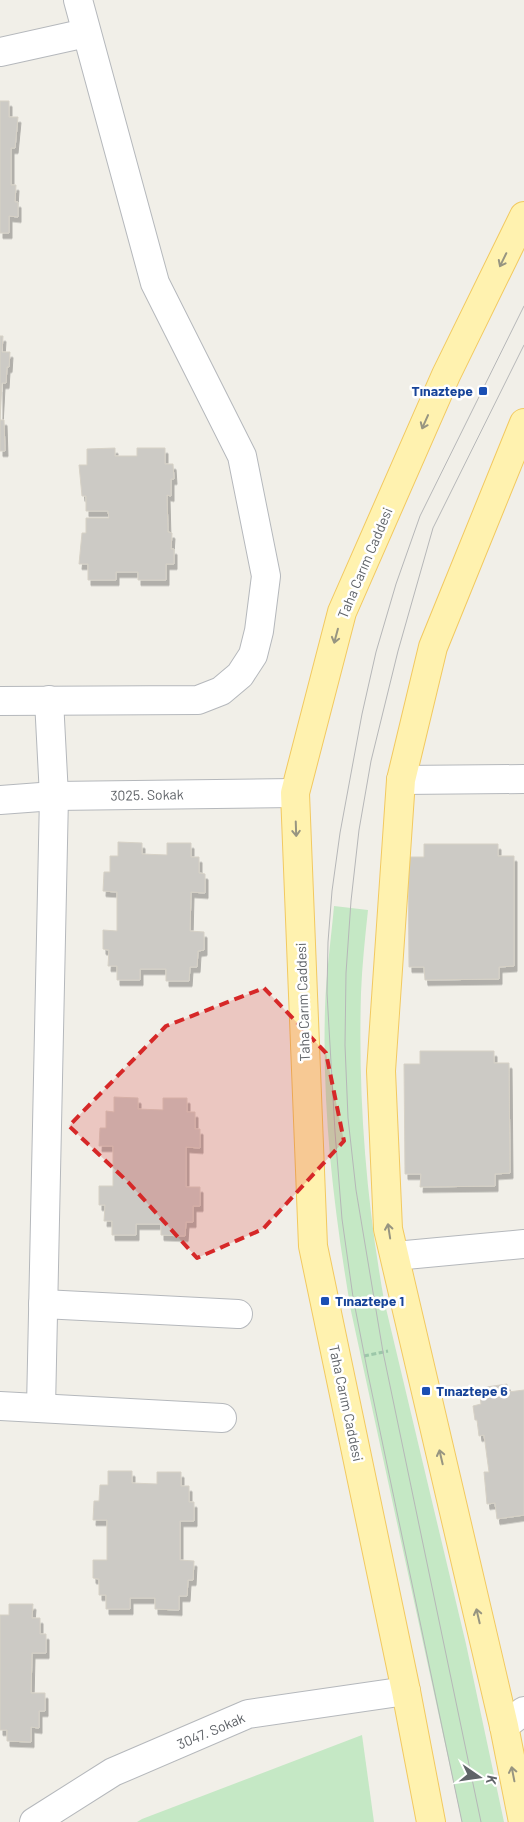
<svg xmlns="http://www.w3.org/2000/svg" width="524" height="1822" font-family="Barlow,sans-serif">
	<defs>
		<filter id="shadow"><feDropShadow dx="3" dy="5.5" stdDeviation="0" flood-color="#0004"/></filter>
	</defs>
	<rect width="100%" height="100%" fill="#f1efe8"/>
	<g fill="#c5e8c5">
		<path d="M334,906L368,910C365,938 362,966 361,993C358,1096 366,1199 384,1300L466,1644L504,1822H462L351,1311C334,1211 322,1111 325,1009C326,974 331,940 334,906Z"/>
		<polygon points="362,1735 374,1822 137,1822 142,1819"/>
	</g>
	<g fill="#cccac5" stroke="#d6d1c6" filter="url(#shadow)">
		<polygon points="0,101 9,101 9,117 18,117 15,148 11,148 11,185 16,185 15,202 18,202 18,217 9,216 9,233 0,233"/>
		<polygon points="0,336 3,336 2,352 10,352 9,367 7,367 6,383 2,383 0,420 4,420 5,451 0,451"/>
		<polygon points="115,448 115,456 137,456 137,448 165,448 165,464 173,464 174,479 171,479 171,496 167,495 168,532 172,533 171,549 174,549 174,564 166,564 166,580 138,580 138,572 116,572 116,580 88,580 88,564 79,564 82,533 86,533 86,518 109,518 108,511 86,511 86,496 82,496 79,465 87,465 87,449"/>
		<polygon points="118,842 142,843 142,854 167,855 167,843 191,843 191,857 199,857 199,873 205,874 205,893 191,892 190,931 204,932 204,950 198,951 197,967 190,967 189,981 166,981 166,969 140,969 140,980 117,980 117,966 108,966 109,950 103,949 103,930 117,931 117,892 103,891 104,872 110,872 110,856 118,856"/>
		<polygon points="424,844 498,844 498,856 514,856 514,966 499,967 499,979 425,980 424,967 409,967 408,857 424,857"/>
		<polygon points="420,1051 494,1051 494,1063 509,1063 510,1173 495,1174 495,1186 420,1187 421,1174 405,1174 404,1064 420,1064"/>
		<polygon points="114,1097 138,1098 138,1109 163,1110 163,1098 187,1098 187,1112 195,1112 195,1129 200,1129 200,1148 186,1147 186,1187 200,1187 200,1206 193,1206 193,1222 186,1222 185,1236 161,1235 161,1224 136,1224 136,1235 112,1235 112,1221 104,1221 105,1205 99,1205 99,1186 113,1186 113,1146 99,1146 100,1128 106,1128 106,1111 114,1112"/>
		<polygon points="507,1384 508,1392 524,1390 524,1515 497,1519 495,1503 487,1504 484,1472 489,1472 484,1435 479,1436 477,1420 475,1420 473,1406 481,1404 479,1388"/>
		<polygon points="108,1471 132,1471 132,1483 157,1484 157,1472 181,1472 181,1486 189,1486 189,1502 194,1502 194,1521 180,1521 180,1560 194,1561 193,1580 188,1580 187,1596 179,1596 179,1610 155,1609 155,1598 130,1598 130,1609 106,1609 106,1595 99,1595 99,1579 93,1578 93,1560 107,1560 107,1520 93,1520 94,1501 99,1501 100,1485 108,1485"/>
		<polygon points="9,1604 33,1604 32,1618 40,1618 40,1634 46,1634 46,1653 32,1653 31,1693 45,1693 45,1711 39,1711 39,1728 31,1727 31,1742 7,1741 7,1730 0,1730 0,1615 9,1615"/>
	</g>
	<g fill="none" stroke-linecap="round" stroke-linejoin="round">
		<defs>
			<g id="minor">
				<polyline points="0,52 86,33"/>
				<polyline points="0,701 198,700 221,691 240,675 253,655 259,631 266,576 242,456 155,283 78,0"/>
				<polyline points="401,780 524,779"/>
				<polyline points="0,800 54,796 295,793"/>
				<polyline points="395,1256 524,1244"/>
				<polyline points="43,1304 238,1314"/>
				<polyline points="0,1406 222,1418"/>
				<polyline points="41,1408 54,796 49,700"/>
				<polyline points="504,1726 524,1711"/>
				<polyline points="34,1822 113,1772 248,1714 406,1691"/>
			</g>
			<g id="major">
				<polyline points="431,1822 406,1691 313,1246 295,793 342,612 446,375 524,216"/>
				<polyline points="523,1822 504,1726 388,1229 381,1071 401,780 433,647 524,423"/>
			</g>
		</defs>
		<use href="#minor" stroke="#b5b8bc" stroke-width="30"/>
		<use href="#major" stroke="#f2c960" stroke-width="30"/>
		<polyline stroke="#9cc7a9" stroke-width="3" stroke-dasharray="5 2.5" stroke-linecap="butt" points="364,1356 388,1351"/>
		<use href="#minor" stroke="#fff" stroke-width="28"/>
		<use href="#major" stroke="#fff2af" stroke-width="28"/>
		<g stroke="#b6b7b8" stroke-width="1">
			<polyline points="462,1822 368,1374 353,1297 342,1219 335,1132 327,993 328,942 332,891 340,833 362,714 376,652 396,584 420,516 524,306"/>
			<polyline points="481,1822 383,1352 356,1190 348,1118 345,1045 346,973 351,901 359,830 371,761 398,651 433,528 524,345"/>
		</g>
	</g>
	<defs><path id="oneway-shaft" d="M-6 0H5M1.5-3L5.5 0L1.5 3" fill="none" stroke-width="1.6" stroke-linecap="round" stroke-linejoin="round" transform="scale(1.25)"/></defs>
	<g stroke="#979581">
		<use href="#oneway-shaft" transform="translate(503 260) rotate(116)"/>
		<use href="#oneway-shaft" transform="translate(425 422) rotate(114)"/>
		<use href="#oneway-shaft" transform="translate(336 636) rotate(105)"/>
		<use href="#oneway-shaft" transform="translate(296 829) rotate(88)"/>
		<use href="#oneway-shaft" transform="translate(389 1231) rotate(-99)"/>
		<use href="#oneway-shaft" transform="translate(441 1457) rotate(-103)"/>
		<use href="#oneway-shaft" transform="translate(478 1616) rotate(-103)"/>
		<use href="#oneway-shaft" transform="translate(513 1774) rotate(-101)"/>
	</g>
	<path fill="#d62828" fill-opacity="0.2" stroke="#d62828" stroke-width="4" stroke-dasharray="10 6" stroke-linejoin="round" d="M264,988L326,1053L344,1141L263,1229L197,1258L128,1182L69,1126L166,1026Z"/>
	<g fill="#1a4fb4" stroke="#fff" stroke-width="2">
		<rect x="478" y="386" width="10" height="10" rx="2.5"/>
		<rect x="320" y="1296" width="10" height="10" rx="2.5"/>
		<rect x="421" y="1386" width="10" height="10" rx="2.5"/>
	</g>
	<g text-anchor="middle" stroke-width="5" stroke-linejoin="round" paint-order="stroke">
		<g font-size="14" font-weight="bold" fill="#164399" stroke="#fff" text-anchor="start">
			<text x="473" y="396" text-anchor="end">Tınaztepe</text>
			<text x="335" y="1306">Tınaztepe 1</text>
			<text x="436" y="1396">Tınaztepe 6</text>
		</g>
		<g font-size="14" fill="#5f6368" stroke="#fff">
			<text transform="translate(365 563) rotate(-67)" y="5">Taha Carım Caddesi</text>
			<text transform="translate(147 795) rotate(-1)" y="5">3025. Sokak</text>
			<text transform="translate(303 1002) rotate(-92)" y="5">Taha Carım Caddesi</text>
			<text transform="translate(346 1403) rotate(78)" y="5">Taha Carım Caddesi</text>
			<text transform="translate(211 1731) rotate(-23)" y="5">3047. Sokak</text>
		</g>
	</g>
	<g transform="translate(479 1777) rotate(103)" stroke="#ffffff" stroke-width="4" paint-order="stroke">
	<path d="M0-4L9 19L0 12L-9 19Z" fill="#5f6368"/>
	<text y="-8" font-size="14" font-weight="bold" text-anchor="middle" fill="#5f6368">K</text>
	</g>
</svg>
